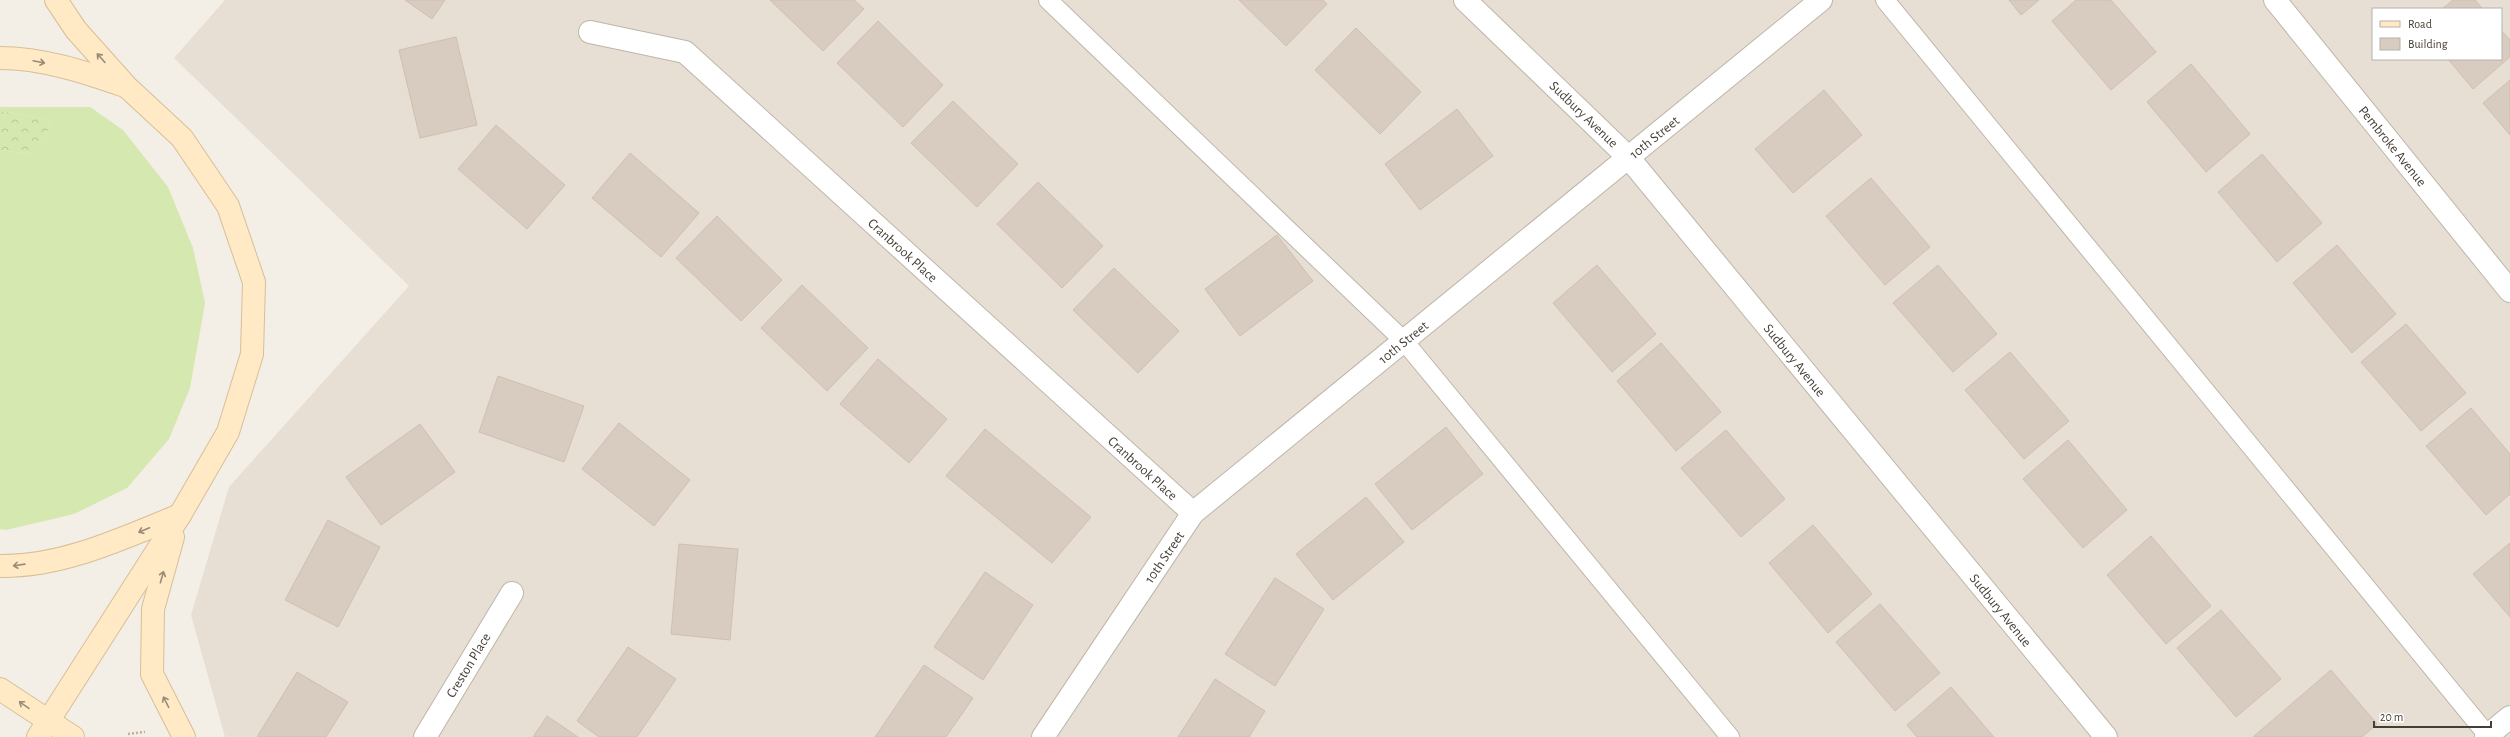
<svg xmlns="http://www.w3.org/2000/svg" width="2510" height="737" font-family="'Alegreya Sans',sans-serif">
	<defs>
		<pattern id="forest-crowns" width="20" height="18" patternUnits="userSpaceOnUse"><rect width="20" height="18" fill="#d5e8af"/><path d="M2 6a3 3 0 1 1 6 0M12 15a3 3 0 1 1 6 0" fill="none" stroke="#b8c897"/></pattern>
	</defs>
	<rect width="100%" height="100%" fill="#f3eee6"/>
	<path fill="#e7dfd4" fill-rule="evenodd" d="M225,0H2510V737H225L191,615L229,487L409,286L174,58ZM2373,9H2501V59H2373Z"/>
	<polygon fill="#d5e8af" points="0,107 90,107 123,130 168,187 193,248 205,303 190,388 169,439 127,488 74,514 6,530 0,529 0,150 36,155 52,121 0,111"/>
	<polygon fill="url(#forest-crowns)" points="0,111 52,121 36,155 0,150"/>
	<g fill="#d8cbbf" stroke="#d0bfaf">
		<polygon points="405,0 445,0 432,19"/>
		<polygon points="770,0 854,0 864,9 823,51"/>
		<polygon points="1239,0 1323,0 1327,4 1286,46"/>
		<polygon points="2009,0 2039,0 2021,15"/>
		<polygon points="2076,0 2111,0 2156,52 2111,90 2052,21"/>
		<polygon points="2453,0 2475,0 2483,9 2442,9"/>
		<polygon points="878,21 943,85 903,127 837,63"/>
		<polygon points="1356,28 1421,92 1380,134 1315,70"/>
		<polygon points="2501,30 2510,40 2510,57 2473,89 2448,59 2501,59"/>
		<polygon points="456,37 477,125 420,138 399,50"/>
		<polygon points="2191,64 2250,134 2206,172 2147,102"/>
		<polygon points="2510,80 2510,135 2483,103"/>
		<polygon points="1824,90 1862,135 1793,193 1755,149"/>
		<polygon points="953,101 1018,164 977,207 911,143"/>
		<polygon points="1457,109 1493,156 1420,210 1385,164"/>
		<polygon points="496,125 565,185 527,229 458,169"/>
		<polygon points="630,153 699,213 661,257 592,198"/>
		<polygon points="2262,154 2322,223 2277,262 2218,192"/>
		<polygon points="1871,178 1930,247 1885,285 1826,216"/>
		<polygon points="1038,182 1103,246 1062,288 997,224"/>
		<polygon points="717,216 782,280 741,321 676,258"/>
		<polygon points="1277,235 1313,281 1240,336 1205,289"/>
		<polygon points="2337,245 2396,314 2352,353 2293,283"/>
		<polygon points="1597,265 1656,334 1612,372 1553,303"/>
		<polygon points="1938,265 1997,334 1953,372 1893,303"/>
		<polygon points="1114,268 1179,331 1138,373 1073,310"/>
		<polygon points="802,285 868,348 827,391 761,328"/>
		<polygon points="2406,324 2466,393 2421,431 2361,362"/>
		<polygon points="1661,343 1721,412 1676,451 1617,381"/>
		<polygon points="2010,352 2069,421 2024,459 1965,390"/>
		<polygon points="878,359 947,419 909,463 840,404"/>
		<polygon points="498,376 584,406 564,462 479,432"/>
		<polygon points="2471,408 2510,454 2510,494 2486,515 2426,446"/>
		<polygon points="619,423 690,480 654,526 582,469"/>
		<polygon points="420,424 455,472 381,525 346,477"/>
		<polygon points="1446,427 1483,474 1412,530 1375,484"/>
		<polygon points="985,429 1091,517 1052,563 946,476"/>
		<polygon points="1726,430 1785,499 1741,537 1681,468"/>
		<polygon points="2068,440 2127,510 2083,548 2023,479"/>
		<polygon points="1366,497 1404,542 1333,600 1296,554"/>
		<polygon points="328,520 380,547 338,627 285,600"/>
		<polygon points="1813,525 1872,594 1828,633 1769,563"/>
		<polygon points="2151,536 2211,606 2166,644 2107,575"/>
		<polygon points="2510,543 2510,617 2473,574"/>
		<polygon points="679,544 738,549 730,640 671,634"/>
		<polygon points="985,572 1033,605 983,680 934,647"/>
		<polygon points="1275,578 1324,609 1275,686 1225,654"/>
		<polygon points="1880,604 1940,673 1895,711 1836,642"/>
		<polygon points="2221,610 2281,679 2236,717 2177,648"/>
		<polygon points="628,647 676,679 637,737 599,737 577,721"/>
		<polygon points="924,665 973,698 946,737 875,737"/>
		<polygon points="2331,670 2377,724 2362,737 2253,737"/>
		<polygon points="297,672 348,702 326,737 257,737"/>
		<polygon points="1215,679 1265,711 1249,737 1178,737"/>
		<polygon points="1951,687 1994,737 1917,737 1907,725"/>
		<polygon points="547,716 578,737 533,737"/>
	</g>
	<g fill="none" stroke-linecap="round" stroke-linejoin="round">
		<defs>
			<g id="service">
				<polyline points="1048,0 1404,341 1730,737"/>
				<polyline points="1885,0 2489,737"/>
			</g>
			<g id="minor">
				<polyline points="1465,0 1628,157 2106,737"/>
				<polyline points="2275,0 2510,291"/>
				<polyline points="590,32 685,52 1193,513"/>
				<polyline points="425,737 512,593"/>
				<polyline points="1043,737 1193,513 1821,0"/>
				<polyline points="2486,737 2510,717"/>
			</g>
			<g id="secondary">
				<path d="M0,58C42,58 85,72 125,86"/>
				<polyline points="173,537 153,609 152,674 184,737"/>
				<path d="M0,566C63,567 123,538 180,515"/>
				<polyline points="0,689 73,737"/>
				<polyline points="38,737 180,515 228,432 252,354 254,282 228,206 182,138 127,87 76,30 56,0"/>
			</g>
		</defs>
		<use href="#service" stroke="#bfb5a9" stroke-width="20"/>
		<use href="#minor" stroke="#bfb5a9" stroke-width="24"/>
		<use href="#secondary" stroke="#d7bf98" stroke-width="24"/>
		<polyline stroke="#c1af9a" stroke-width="2.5" stroke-dasharray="2 2" stroke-linecap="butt" points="128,734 145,732"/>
		<use href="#service" stroke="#fff" stroke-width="18"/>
		<use href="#minor" stroke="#fff" stroke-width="22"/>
		<use href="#secondary" stroke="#ffeac5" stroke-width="22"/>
	</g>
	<defs><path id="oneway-shaft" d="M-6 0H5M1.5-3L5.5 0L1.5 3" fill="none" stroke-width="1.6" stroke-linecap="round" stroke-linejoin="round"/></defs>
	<g stroke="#998b76">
		<use href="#oneway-shaft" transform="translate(101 58) rotate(-132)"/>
		<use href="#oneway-shaft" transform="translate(39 62) rotate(12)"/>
		<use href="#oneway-shaft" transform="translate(144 530) rotate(157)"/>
		<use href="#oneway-shaft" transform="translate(19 565) rotate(172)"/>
		<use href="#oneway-shaft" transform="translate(162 577) rotate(-74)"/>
		<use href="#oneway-shaft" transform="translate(166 702) rotate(-117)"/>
		<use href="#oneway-shaft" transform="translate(24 705) rotate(-145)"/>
	</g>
	<g text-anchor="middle" stroke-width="3" stroke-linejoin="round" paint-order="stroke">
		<g font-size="14" fill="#463e35" stroke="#fff">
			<text transform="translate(1584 114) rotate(44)" y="5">Sudbury Avenue</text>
			<text transform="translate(1654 137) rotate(-39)" y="5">10th Street</text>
			<text transform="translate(2393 146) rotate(51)" y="5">Pembroke Avenue</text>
			<text transform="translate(903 250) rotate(42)" y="5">Cranbrook Place</text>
			<text transform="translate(1403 342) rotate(-39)" y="5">10th Street</text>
			<text transform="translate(1795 360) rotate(51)" y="5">Sudbury Avenue</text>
			<text transform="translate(1143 468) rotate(42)" y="5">Cranbrook Place</text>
			<text transform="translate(1164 557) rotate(-56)" y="5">10th Street</text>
			<text transform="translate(2001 610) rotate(51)" y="5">Sudbury Avenue</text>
			<text transform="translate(468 665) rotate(-59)" y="5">Creston Place</text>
		</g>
	</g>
	<rect x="2372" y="8" width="130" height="52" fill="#ffffff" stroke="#b5b2ae"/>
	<rect x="2380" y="21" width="20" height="6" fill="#ffeac5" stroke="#b5b2ae"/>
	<text x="2408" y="28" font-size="12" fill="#463e35">Road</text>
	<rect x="2380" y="38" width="20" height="12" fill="#d8cbbf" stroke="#b5b2ae"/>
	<text x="2408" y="48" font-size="12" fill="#463e35">Building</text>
	<path d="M2374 721v6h117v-6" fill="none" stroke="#463e35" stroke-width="2"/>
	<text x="2380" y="721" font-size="12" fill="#463e35" stroke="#ffffff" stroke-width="3" paint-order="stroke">20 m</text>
</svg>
